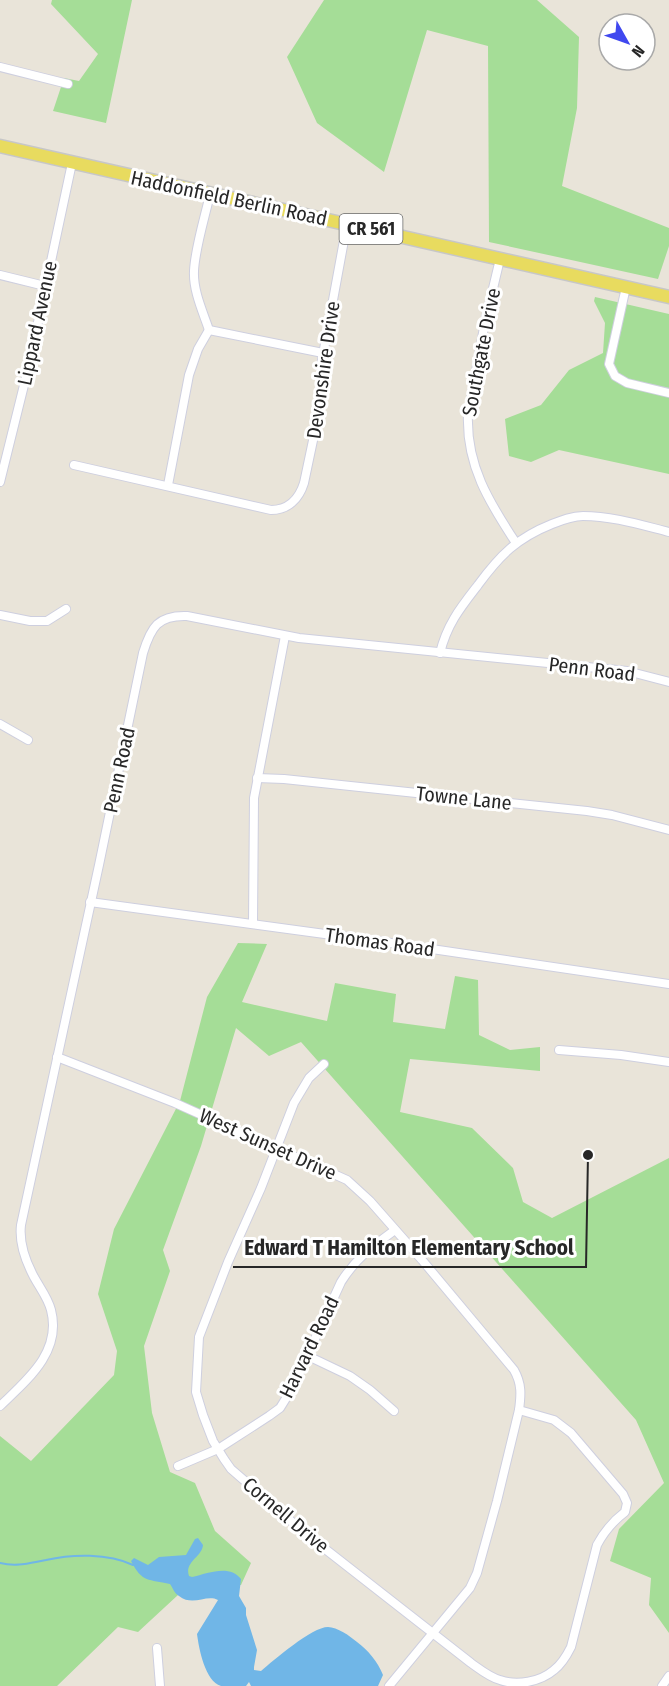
<svg xmlns="http://www.w3.org/2000/svg" width="669" height="1686" font-family="'Fira Sans Condensed',sans-serif">
	<rect width="100%" height="100%" fill="#e9e4d9"/>
	<g fill="#a5dd97">
		<polygon points="52,0 132,0 106,123 53,111 64,78 79,81 98,54 51,4"/>
		<polygon points="324,0 537,0 579,37 577,108 562,186 669,228 669,246 658,279 489,242 488,46 427,30 384,172 317,123 287,57"/>
		<polygon points="595,297 669,314 669,474 559,450 531,462 509,456 505,419 541,405 569,370 603,353 605,323 594,301"/>
		<polygon points="238,943 267,944 242,1002 327,1021 335,983 396,994 393,1022 445,1029 455,976 478,980 479,1035 510,1050 540,1047 540,1071 410,1059 400,1112 472,1128 513,1168 523,1202 552,1218 669,1158 669,1633 649,1605 651,1578 610,1561 619,1529 664,1483 636,1420 301,1042 269,1056 236,1028 201,1146 163,1250 170,1271 144,1346 152,1413 170,1472 195,1483 215,1531 251,1563 241,1585 178,1595 138,1632 118,1627 57,1686 0,1686 0,1436 31,1461 114,1375 117,1351 98,1294 114,1229 180,1101 207,997"/>
	</g>
	<path fill="#70b6e7" d="M198,1538L203,1545C202,1557 184,1562 189,1576L192,1577C208,1573 230,1564 241,1579L239,1596L246,1608V1615L257,1650L254,1667V1670L261,1671C274,1660 312,1627 328,1627C337,1627 350,1636 357,1642C368,1650 378,1662 383,1675L378,1686H251L249,1682L246,1686C239,1686 228,1686 221,1686C205,1681 199,1649 197,1634L218,1600C206,1594 193,1607 179,1596C174,1593 173,1588 170,1584C149,1579 142,1583 131,1561L134,1558L148,1565L159,1557L186,1555L195,1539Z"/>
	<g fill="none" stroke-linecap="round" stroke-linejoin="round">
		<path stroke="#70b6e7" stroke-width="2" d="M0,1563C17,1567 29,1563 46,1560C72,1554 108,1553 133,1565"/>
		<defs>
			<g id="street">
				<polyline points="0,67 68,84"/>
				<path d="M500,259L485,322L468,415C466,465 489,502 516,543"/>
				<polyline points="0,275 45,286"/>
				<polyline points="626,287 609,364 615,376 627,383 669,393"/>
				<path d="M209,330C203,312 193,291 194,271C195,248 205,217 210,194"/>
				<polyline points="209,330 323,353"/>
				<path d="M74,465L271,510C288,510 299,499 304,483L323,393L322,360L347,224"/>
				<polyline points="0,482 28,369 72,163"/>
				<polyline points="168,485 189,375 198,349 209,330"/>
				<polyline points="0,615 30,621 47,621 66,609"/>
				<path d="M440,653C447,624 461,607 478,585C500,555 517,538 552,524C562,520 572,516 583,516C612,516 641,525 669,532"/>
				<polyline points="0,724 28,740"/>
				<polyline points="257,778 284,779 587,811 612,815 669,830"/>
				<polyline points="90,902 391,943 669,984"/>
				<polyline points="253,924 254,798 285,636"/>
				<polyline points="559,1050 621,1055 669,1062"/>
				<path d="M57,1057L175,1103L347,1180L370,1201L422,1260L514,1370C522,1384 521,1395 519,1410L497,1501L477,1573L470,1588L389,1686"/>
				<path d="M324,1064L309,1078L294,1103L261,1188L228,1262L199,1337L196,1392L203,1415L213,1441L224,1459L231,1469L306,1534L471,1663C481,1670 489,1677 500,1680C517,1686 540,1682 554,1670C562,1664 567,1655 571,1647L597,1545C604,1532 613,1521 625,1512L627,1503L623,1494L571,1433L554,1420L519,1410"/>
				<polyline points="308,1356 350,1376 370,1390 394,1411"/>
				<path d="M0,1406C27,1380 62,1352 51,1310C48,1298 40,1288 34,1277C26,1262 19,1242 21,1225L99,865L143,653C151,627 158,615 187,616L299,638L627,671L669,682"/>
				<path d="M178,1466L218,1449L269,1416L280,1408L293,1387L341,1282C356,1258 373,1246 395,1230"/>
				<polyline points="157,1648 160,1686"/>
				<polyline points="662,1686 669,1676"/>
			</g>
			<polyline id="primary" points="0,146 669,297"/>
		</defs>
		<use href="#street" stroke="#cecfdf" stroke-width="10"/>
		<use href="#primary" stroke="#c7c7c7" stroke-width="15"/>
		<use href="#street" stroke="#fff" stroke-width="8"/>
		<use href="#primary" stroke="#e8db5f" stroke-width="12"/>
	</g>
	<g text-anchor="middle" stroke-width="6" stroke-linejoin="round" paint-order="stroke">
		<rect fill="#fff" stroke="#686868" stroke-width="1.5" x="339.5" y="214" width="63" height="30" rx="4.5"/>
		<g font-size="18" font-weight="bold" fill="#272727">
			<text x="371" y="235">CR 561</text>
		</g>
		<g font-size="20" fill="#272727" stroke="#fff">
			<text transform="translate(229 198) rotate(12)" y="7">Haddonfield Berlin Road</text>
			<text transform="translate(37 323) rotate(-78)" y="7">Lippard Avenue</text>
			<text transform="translate(481 352) rotate(-79)" y="7">Southgate Drive</text>
			<text transform="translate(323 370) rotate(-82)" y="7">Devonshire Drive</text>
			<text transform="translate(592 669) rotate(7)" y="7">Penn Road</text>
			<text transform="translate(119 770) rotate(-78)" y="7">Penn Road</text>
			<text transform="translate(464 798) rotate(6)" y="7">Towne Lane</text>
			<text transform="translate(380 942) rotate(8)" y="7">Thomas Road</text>
			<text transform="translate(268 1144) rotate(24)" y="7">West Sunset Drive</text>
			<text transform="translate(309 1347) rotate(-64)" y="7">Harvard Road</text>
			<text transform="translate(286 1515) rotate(40)" y="7">Cornell Drive</text>
		</g>
	</g>
	<path fill="none" stroke="#272727" stroke-width="2" d="M588 1155L586 1267H233"/>
	<circle fill="#272727" stroke="#fff" stroke-width="2" cx="588" cy="1155" r="6"/>
	<g font-size="21" text-anchor="middle" font-weight="bold" fill="#272727" stroke="#fff" stroke-width="6" stroke-linejoin="round" paint-order="stroke">
		<text x="409" y="1255">Edward T Hamilton Elementary School</text>
	</g>
	<g transform="translate(627 42) rotate(130)"><circle r="28" fill="#ffffff" stroke="#a9a9a9" stroke-width="1.5"/>
	<path d="M0-4.5L10 22L0 15L-10 22Z" fill="#4048ef"/>
	<text y="-9" font-size="16" font-weight="bold" text-anchor="middle" fill="#272727">N</text>
	</g>
</svg>
